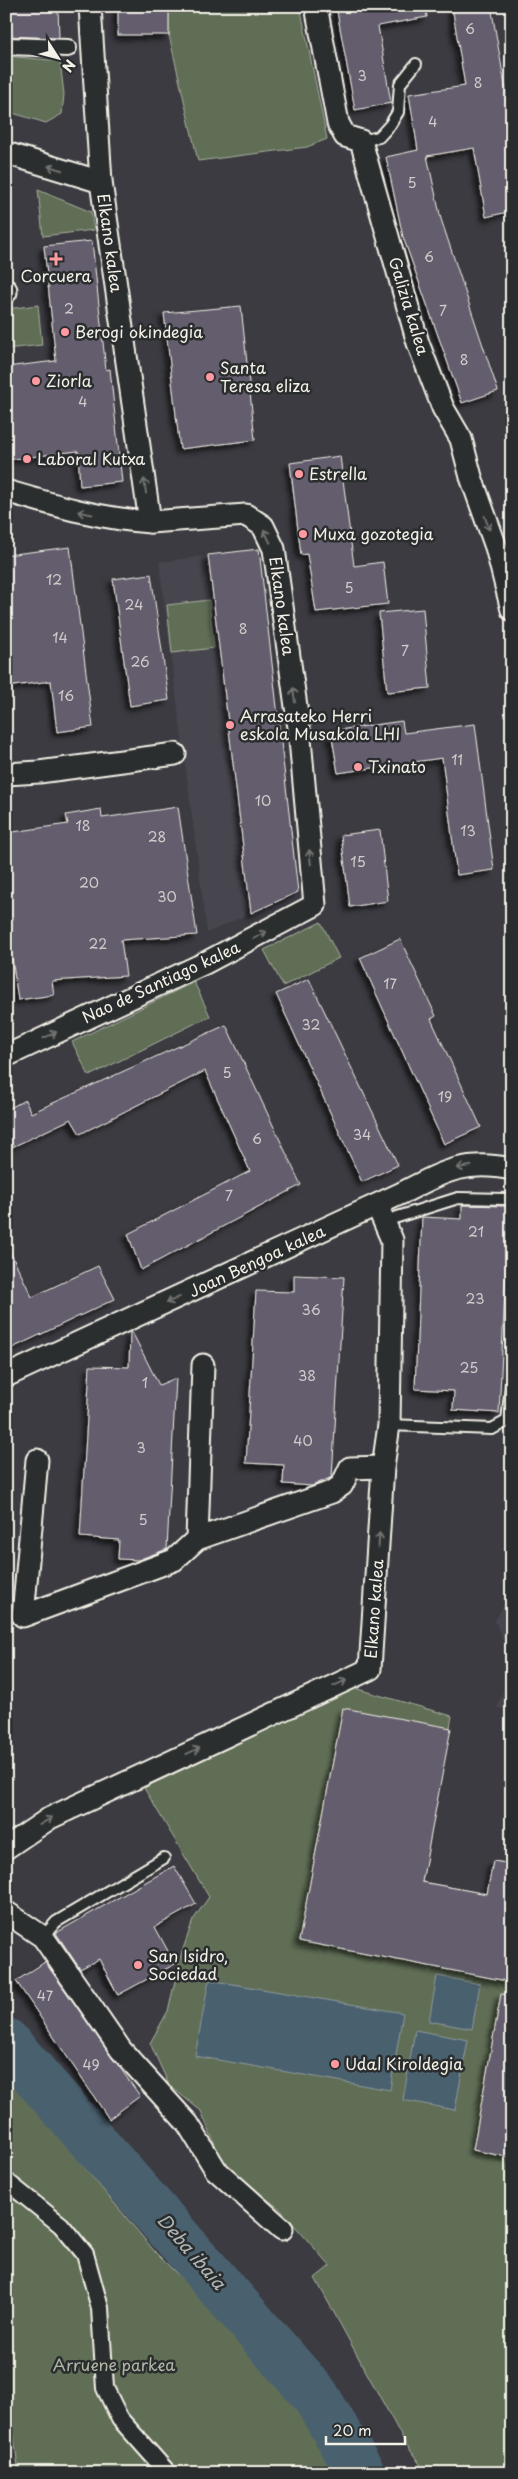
<svg xmlns="http://www.w3.org/2000/svg" width="518" height="2479" font-family="'Playpen Sans',sans-serif">
	<defs>
		<filter id="shadow"><feDropShadow dx="-4.5" dy="4.5" stdDeviation="2.5" flood-color="#0009"/></filter>
	</defs>
	<rect width="100%" height="100%" fill="#3b3b41"/>
	<filter id="ink" filterUnits="userSpaceOnUse"><feTurbulence type="fractalNoise" baseFrequency=".02" numOctaves="2"/><feDisplacementMap in="SourceGraphic" scale="10" xChannelSelector="R" yChannelSelector="G"/><feConvolveMatrix kernelMatrix="1 2 1 2 8 2 1 2 1" color-interpolation-filters="sRGB"/></filter>
	<g filter="url(#ink)">
		<g fill="#47454e">
			<polygon points="259,549 298,892 207,933 159,562"/>
			<polygon points="512,1590 512,1711 497,1708 507,1679 508,1654 495,1621"/>
		</g>
		<g fill="#606e56" stroke="#aab09f">
			<polygon points="169,6 300,6 327,139 307,147 198,161 169,35"/>
			<polygon points="6,56 60,61 64,94 62,114 46,123 6,111"/>
			<polygon points="38,190 91,212 94,230 43,236"/>
			<polygon points="38,305 42,345 6,349 6,309"/>
			<polygon points="209,600 214,648 172,653 167,605"/>
			<polygon points="321,922 339,958 283,986 264,950"/>
			<polygon points="194,982 210,1016 89,1076 72,1042"/>
			<polygon points="354,1688 452,1716 422,1882 487,1894 493,1861 512,1864 512,2473 426,2473 404,2441 315,2278 330,2266 280,2209 224,2166 201,2111 169,2085 150,2043 168,2011 181,1955 193,1920 209,1897 144,1788"/>
			<polygon points="6,2074 156,2253 306,2403 343,2473 19,2473 10,2411 6,2358"/>
		</g>
		<g fill="#4a606e" stroke="#8e9a9f">
			<polygon points="437,1976 480,1984 472,2029 429,2021"/>
			<polygon points="209,1980 403,2013 390,2090 195,2056"/>
			<polygon points="415,2030 468,2040 455,2110 403,2100"/>
		</g>
		<g fill="none" stroke-linecap="round" stroke-linejoin="round">
			<polyline stroke="#4a606e" stroke-width="48" points="6,2042 315,2395 361,2473"/>
		</g>
		<g fill="#645d6e" stroke="#f4f1e8" filter="url(#shadow)">
			<polygon points="6,6 58,6 59,38 6,36"/>
			<rect x="118" y="6" width="51" height="29"/>
			<polygon points="336,6 426,6 427,17 378,26 391,103 355,110"/>
			<polygon points="452,6 491,6 512,125 512,211 486,217 474,148 427,156 441,219 498,391 462,403 403,237 386,157 418,150 409,94 465,86"/>
			<polygon points="92,241 106,370 110,369 122,482 80,486 78,451 6,460 6,367 56,361 44,246"/>
			<polygon points="241,306 255,440 180,449 164,313"/>
			<polygon points="340,456 354,566 383,562 388,604 316,612 307,554 301,555 290,463"/>
			<polygon points="70,547 93,727 57,732 51,681 6,687 6,555"/>
			<polygon points="259,549 298,892 251,913 208,555"/>
			<polygon points="151,574 169,700 130,706 113,579"/>
			<polygon points="423,609 430,688 387,692 379,613"/>
			<polygon points="402,721 404,733 475,724 494,870 457,875 442,758 338,773 331,731"/>
			<polygon points="178,807 197,935 121,940 126,976 52,981 54,995 18,1000 6,916 6,833 68,824 66,815 101,809 102,818"/>
			<polygon points="380,830 388,901 350,907 341,835"/>
			<polygon points="400,939 436,1016 431,1019 481,1127 444,1144 360,958"/>
			<polygon points="309,979 398,1165 362,1182 276,994"/>
			<polygon points="226,1025 301,1185 141,1270 128,1234 250,1171 205,1071 80,1134 71,1119 6,1150 6,1110 25,1100 31,1113"/>
			<polygon points="462,1205 504,1206 509,1208 499,1413 453,1410 454,1391 415,1389 422,1217 462,1219"/>
			<polygon points="6,1243 32,1297 98,1266 115,1299 6,1351"/>
			<polygon points="294,1275 344,1277 332,1477 312,1486 283,1484 284,1465 246,1463 256,1291 294,1292"/>
			<polygon points="132,1332 159,1385 176,1378 167,1549 138,1560 118,1559 119,1540 80,1537 90,1366 129,1367 130,1333"/>
			<polygon points="343,1708 451,1728 422,1882 487,1894 493,1861 512,1864 512,1982 299,1941"/>
			<polygon points="174,1866 196,1904 155,1927 175,1964 118,1995 99,1959 80,1969 56,1933"/>
			<polygon points="45,1962 140,2096 109,2119 16,1981"/>
			<polygon points="501,1994 512,1995 512,2158 473,2150"/>
		</g>
		<g fill="none" stroke-linecap="round" stroke-linejoin="round">
			<defs>
				<g id="service">
					<polyline points="361,141 379,137 390,125 398,112 400,84 416,64"/>
					<polyline points="385,1221 458,1198 506,1199 512,1202"/>
					<polyline points="389,1425 492,1429 507,1421 512,1376"/>
					<polyline points="43,1937 56,1922 164,1858"/>
				</g>
				<g id="pedestrian">
					<polyline points="6,46 68,48"/>
					<polyline points="6,2181 61,2225 85,2254 100,2308 105,2388 120,2419 168,2473"/>
				</g>
				<g id="minor">
					<polyline points="316,6 338,123 345,136 361,141 418,343 443,408 461,439 471,477 496,547 512,610"/>
					<polyline points="6,153 101,182"/>
					<polyline points="6,290 6,292"/>
					<path d="M6,491C54,505 100,519 150,522"/>
					<polyline points="6,774 39,772 175,754"/>
					<polyline points="6,1056 205,963 315,905 299,728 274,549 263,526 246,515 150,522 101,182 90,6"/>
					<path d="M6,1376L402,1193C443,1172 465,1159 512,1169"/>
					<polyline points="37,1460 23,1616 174,1560 197,1539 332,1492 342,1485 350,1468 383,1467"/>
					<polyline points="197,1539 203,1365"/>
					<polyline points="6,1848 50,1818 370,1669 383,1467 389,1425 392,1240 377,1205"/>
					<polyline points="6,1912 43,1937 121,2050 188,2124 216,2170 282,2229"/>
				</g>
			</defs>
			<use href="#service" stroke="#f4f1e8" stroke-width="14"/>
			<use href="#pedestrian" stroke="#f4f1e8" stroke-width="20"/>
			<use href="#minor" stroke="#f4f1e8" stroke-width="25"/>
			<use href="#service" stroke="#2a2d2e" stroke-width="10"/>
			<use href="#pedestrian" stroke="#2a2d2e" stroke-width="16"/>
			<use href="#minor" stroke="#2a2d2e" stroke-width="21"/>
		</g>
		<defs><path id="oneway-shaft" d="M-6 0H5M1.5-3L5.5 0L1.5 3" fill="none" stroke-width="1.6" stroke-linecap="round" stroke-linejoin="round" transform="scale(1.25)"/></defs>
		<g stroke="#71726f">
			<use href="#oneway-shaft" transform="translate(55 168) rotate(-163)"/>
			<use href="#oneway-shaft" transform="translate(145 486) rotate(-98)"/>
			<use href="#oneway-shaft" transform="translate(85 513) rotate(-168)"/>
			<use href="#oneway-shaft" transform="translate(487 523) rotate(71)"/>
			<use href="#oneway-shaft" transform="translate(267 536) rotate(-116)"/>
			<use href="#oneway-shaft" transform="translate(294 695) rotate(-98)"/>
			<use href="#oneway-shaft" transform="translate(310 857) rotate(-96)"/>
			<use href="#oneway-shaft" transform="translate(260 935) rotate(-28)"/>
			<use href="#oneway-shaft" transform="translate(50 1035) rotate(-26)"/>
			<use href="#oneway-shaft" transform="translate(464 1167) rotate(171)"/>
			<use href="#oneway-shaft" transform="translate(173 1300) rotate(155)"/>
			<use href="#oneway-shaft" transform="translate(379 1540) rotate(-86)"/>
			<use href="#oneway-shaft" transform="translate(340 1683) rotate(-25)"/>
			<use href="#oneway-shaft" transform="translate(193 1751) rotate(-25)"/>
			<use href="#oneway-shaft" transform="translate(46 1821) rotate(-31)"/>
		</g>
	</g>
	<g fill="#ff9aa2" stroke="#2a2d2e" stroke-width="2">
		<path d="M53.5 251.5h5v5h5v5h-5v5h-5v-5h-5v-5h5z"/>
		<circle cx="65" cy="332" r="5"/>
		<circle cx="210" cy="377" r="5"/>
		<circle cx="36" cy="381" r="5"/>
		<circle cx="27" cy="459" r="5"/>
		<circle cx="299" cy="474" r="5"/>
		<circle cx="303" cy="534" r="5"/>
		<circle cx="230" cy="725" r="5"/>
		<circle cx="358" cy="767" r="5"/>
		<circle cx="138" cy="1965" r="5"/>
		<circle cx="335" cy="2064" r="5"/>
	</g>
	<g text-anchor="middle" stroke-width="5" stroke-linejoin="round" paint-order="stroke">
		<g font-size="14" fill="#d0ccca">
			<text x="470" y="34">6</text>
			<text x="362" y="81">3</text>
			<text x="478" y="88">8</text>
			<text x="433" y="127">4</text>
			<text x="412" y="188">5</text>
			<text x="429" y="262">6</text>
			<text x="69" y="314">2</text>
			<text x="443" y="316">7</text>
			<text x="464" y="365">8</text>
			<text x="83" y="407">4</text>
			<text x="54" y="585">12</text>
			<text x="349" y="593">5</text>
			<text x="134" y="610">24</text>
			<text x="243" y="634">8</text>
			<text x="60" y="643">14</text>
			<text x="405" y="656">7</text>
			<text x="140" y="667">26</text>
			<text x="66" y="701">16</text>
			<text x="457" y="765">11</text>
			<text x="263" y="806">10</text>
			<text x="83" y="831">18</text>
			<text x="468" y="836">13</text>
			<text x="157" y="842">28</text>
			<text x="358" y="867">15</text>
			<text x="89" y="888">20</text>
			<text x="167" y="902">30</text>
			<text x="98" y="949">22</text>
			<text x="390" y="989">17</text>
			<text x="311" y="1030">32</text>
			<text x="227" y="1078">5</text>
			<text x="445" y="1102">19</text>
			<text x="362" y="1140">34</text>
			<text x="257" y="1144">6</text>
			<text x="229" y="1201">7</text>
			<text x="476" y="1237">21</text>
			<text x="475" y="1304">23</text>
			<text x="311" y="1315">36</text>
			<text x="469" y="1373">25</text>
			<text x="307" y="1381">38</text>
			<text x="145" y="1388">1</text>
			<text x="303" y="1446">40</text>
			<text x="141" y="1453">3</text>
			<text x="143" y="1525">5</text>
			<text x="45" y="2001">47</text>
			<text x="91" y="2070">49</text>
		</g>
		<g font-size="16" fill="#f4f1e8" stroke="#2a2d2e">
			<text transform="translate(110 243) rotate(82)" y="6">Elkano kalea</text>
			<text transform="translate(409 306) rotate(73)" y="6">Galizia kalea</text>
			<text transform="translate(282 606) rotate(82)" y="6">Elkano kalea</text>
			<text transform="translate(161 982) rotate(-25)" y="6">Nao de Santiago kalea</text>
			<text transform="translate(257 1261) rotate(-25)" y="6">Joan Bengoa kalea</text>
			<text transform="translate(374 1609) rotate(-86)" y="6">Elkano kalea</text>
		</g>
		<g font-size="16" fill="#f4f1e8" stroke="#2a2d2e" text-anchor="start">
			<text x="56" y="282" text-anchor="middle">Corcuera</text>
			<text x="75" y="338">Berogi okindegia</text>
			<text x="220" y="374">Santa<tspan x="220" dy="18">Teresa eliza</tspan></text>
			<text x="46" y="387">Ziorla</text>
			<text x="37" y="465">Laboral Kutxa</text>
			<text x="309" y="480">Estrella</text>
			<text x="313" y="540">Muxa gozotegia</text>
			<text x="240" y="722">Arrasateko Herri<tspan x="240" dy="18">eskola Musakola LHI</tspan></text>
			<text x="368" y="773">Txinato</text>
			<text x="148" y="1962">San Isidro,<tspan x="148" dy="18">Sociedad</tspan></text>
			<text x="345" y="2070">Udal Kiroldegia</text>
		</g>
		<g font-size="16" fill="#b1b6a6" stroke="#2a2d2e">
			<text x="114" y="2371">Arruene parkea</text>
		</g>
		<g font-size="18" font-style="italic" fill="#b0b7b7" stroke="#2a2d2e">
			<text transform="translate(191 2252) rotate(49)" y="6">Deba ibaia</text>
		</g>
	</g>
	<rect width="518" height="2479" fill="none" stroke="#2a2d2e" stroke-width="25"/>
	<rect x="12" y="12" width="493" height="2454" fill="none" stroke="#f4f1e8" stroke-width="2" filter="url(#ink)"/>
	<g transform="translate(58 58) rotate(126)" stroke="#2a2d2e" stroke-width="4" paint-order="stroke">
	<path d="M0-4L9 19L0 12L-9 19Z" fill="#f4f1e8"/>
	<text y="-8" font-size="14" font-weight="bold" text-anchor="middle" fill="#f4f1e8">N</text>
	</g>
	<path d="M326 2436v8h79v-8" fill="none" stroke="#f4f1e8" stroke-width="2.5"/>
	<text x="333" y="2436" font-size="15" fill="#f4f1e8" stroke="#2a2d2e" stroke-width="4" paint-order="stroke">20 m</text>
</svg>
